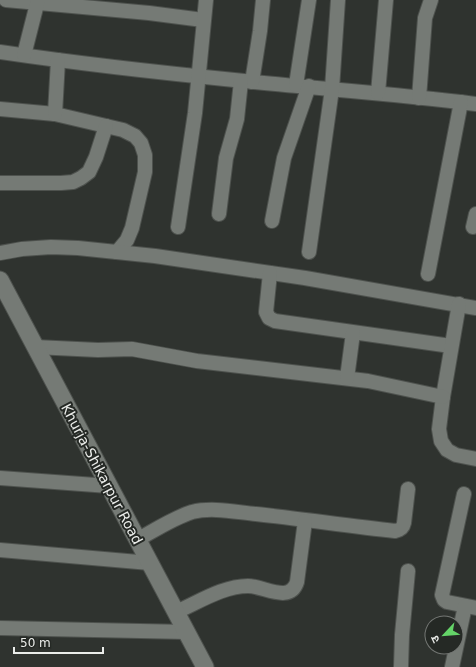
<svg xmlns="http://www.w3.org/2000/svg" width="476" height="667" font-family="'DejaVu Sans','Noto Sans Devanagari',sans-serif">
	<rect width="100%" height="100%" fill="#2f332f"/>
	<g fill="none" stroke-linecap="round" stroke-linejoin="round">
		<defs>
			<g id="minor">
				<polyline points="6,0 149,13 203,20"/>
				<path d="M0,52C81,64 162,73 244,81C321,89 399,94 476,104"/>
				<polyline points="24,55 38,0"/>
				<polyline points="252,82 260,31 263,0"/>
				<polyline points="296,85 309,0"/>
				<polyline points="378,93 386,0"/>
				<polyline points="419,98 425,18 431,0"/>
				<polyline points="0,109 55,114 123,130 135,136 141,143 145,155 145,172 132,228 127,240 117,252"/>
				<polyline points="55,114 58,60"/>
				<polyline points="0,183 61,183 73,182 81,178 89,172 96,157 106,126"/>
				<polyline points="219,214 226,158 237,119 241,81"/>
				<polyline points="272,221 284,158 309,86"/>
				<polyline points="178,227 195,113 206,0"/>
				<polyline points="473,227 476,214"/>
				<polyline points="309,252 332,89 338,0"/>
				<polyline points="0,253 22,249 51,247 78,248 155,256 305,278 476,308"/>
				<polyline points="270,273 266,312 269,318 275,321 451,346"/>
				<polyline points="428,274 461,102"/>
				<polyline points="459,304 443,397 439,429 441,441 447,450 456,455 476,459"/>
				<polyline points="35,347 98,350 132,349 197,361 368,381 443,397"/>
				<polyline points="347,378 353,333"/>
				<polyline points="0,478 109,486"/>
				<polyline points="464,494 442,595 444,600 447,602 476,608"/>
				<path d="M137,540C155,530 173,518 192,512C212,507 235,512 256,514C302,519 349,526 395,531C401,530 403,528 404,523L408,489"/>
				<polyline points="0,550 150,563"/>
				<path d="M176,612C199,602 223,586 248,586C264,586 290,604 297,582L305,521"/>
				<polyline points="0,628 187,632"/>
				<polyline points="401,667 402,635 408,571"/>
				<polyline points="452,667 465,606"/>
			</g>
			<polyline id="tertiary" points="0,280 205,667"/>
		</defs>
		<use href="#minor" stroke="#4e524e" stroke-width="16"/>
		<use href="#tertiary" stroke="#4e524e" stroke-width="19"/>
		<use href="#minor" stroke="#757a75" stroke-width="14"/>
		<use href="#tertiary" stroke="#757a75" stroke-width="17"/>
	</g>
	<g text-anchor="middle" stroke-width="4" stroke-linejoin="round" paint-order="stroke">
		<g font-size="14" fill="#ebedea" stroke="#252925">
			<text transform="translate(102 474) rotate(62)" y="5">Khurja-Shikarpur Road</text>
		</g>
	</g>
	<g transform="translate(444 635) rotate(244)"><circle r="19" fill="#252925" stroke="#747774"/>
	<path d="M0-3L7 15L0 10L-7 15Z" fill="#64d468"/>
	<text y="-6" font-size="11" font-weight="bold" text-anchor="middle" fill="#ebedea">उ</text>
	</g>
	<path d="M14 647v6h89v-6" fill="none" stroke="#ebedea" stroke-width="2"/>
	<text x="20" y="647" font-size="12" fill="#ebedea" stroke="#252925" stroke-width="3" paint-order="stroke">50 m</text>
</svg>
